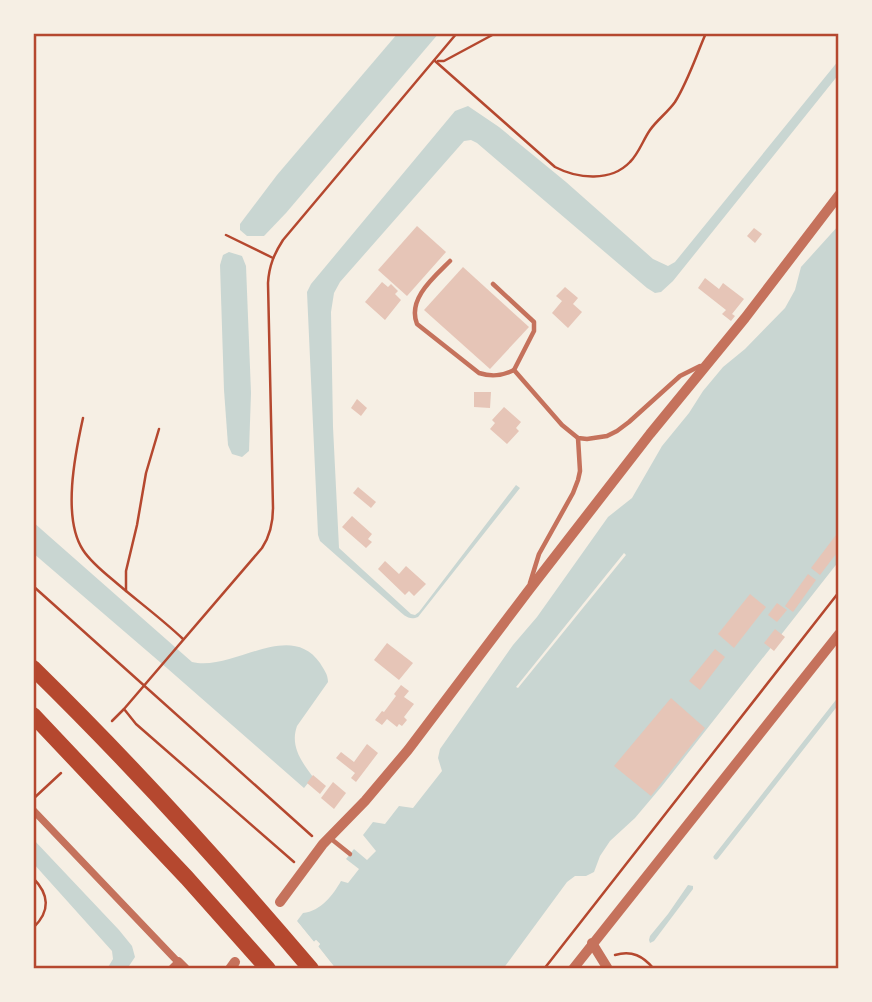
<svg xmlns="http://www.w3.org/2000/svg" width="872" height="1002" font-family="'Playfair Display',serif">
	<rect width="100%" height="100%" fill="#f6efe4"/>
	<g fill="#c9d6d2">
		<polygon points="398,33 439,33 286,213 264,236 247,236 240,230 240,224 277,175"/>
		<path d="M839,60V74L673,281L661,292L655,293L647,288L477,143L471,140L464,141L340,282L334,293L331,312L333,427L339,548L411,614L415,615L419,612L516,485L520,488L418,617C409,621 404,615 397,609L320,541L318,535L307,292L311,284L455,111L468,106L499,127L566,182L653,259L668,266L675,262Z"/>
		<path d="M839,225V561L662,786L635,818L610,841L600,856L594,872L586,876H575L567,882L503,969H336L318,946L320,944L316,940L314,942L297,921L303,913C321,911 333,895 341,881L348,883L359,869L346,859L354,849L367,860L376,851L363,835L373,822L385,824L399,806L413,808L442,771L438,758L440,749L513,645L537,617L608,517L632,498L662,446L689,413L703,391L723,367L745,349L785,308L795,290L801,267Z"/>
		<polygon points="229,252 242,256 246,266 251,393 249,451 242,457 232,454 228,445 224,390 220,265 223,255"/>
		<path d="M33,522L192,662C233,672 289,619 320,663C324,670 328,674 328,682L297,726C290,746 301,761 313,777L304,788L168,669L33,553Z"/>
		<polygon points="33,839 119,930 132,946 135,957 127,969 107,969 113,959 112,951 33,863"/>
		<polygon points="688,885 693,886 693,889 654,941 650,943 649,940 650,936 668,914"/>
	</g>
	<g fill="#f6efe4">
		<polygon points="624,553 626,555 518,688 516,687"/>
		<polygon points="295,919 314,942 316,940 320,944 318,947 336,969 256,969 271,948 294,923"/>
	</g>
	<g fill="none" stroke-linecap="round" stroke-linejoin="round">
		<polyline stroke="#c9d6d2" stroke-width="5" points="716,857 839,700"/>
	</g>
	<g fill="#e6c5b7">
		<polygon points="417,226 446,252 407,296 378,270"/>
		<polygon points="754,228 762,234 755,243 747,236"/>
		<polygon points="463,267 529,327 490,369 424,310"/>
		<polygon points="705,278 719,289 723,283 744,299 732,314 735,316 731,321 722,314 726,310 698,288"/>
		<polygon points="382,282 388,287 391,284 398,291 395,294 401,300 385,320 365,302"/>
		<polygon points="565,287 578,298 573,304 582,312 568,328 552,313 562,301 556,296"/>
		<polygon points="474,392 491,392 490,408 474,407"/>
		<polygon points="357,399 367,408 361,416 351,408"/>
		<polygon points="504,407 521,422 516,428 519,431 507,444 490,429 495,423 492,420"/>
		<polygon points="358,487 376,502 371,508 353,493"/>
		<polygon points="352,516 372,534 368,539 372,542 366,548 342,527"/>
		<polygon points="839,531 839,550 820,575 811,568"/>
		<polygon points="385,561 399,574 406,566 426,584 414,596 409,591 405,595 378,569"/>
		<polygon points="808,574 816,580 793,612 785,606"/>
		<polygon points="750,594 766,607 734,648 718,634"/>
		<polygon points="777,603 787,610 777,622 768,615"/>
		<polygon points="775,629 785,637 774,651 764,643"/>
		<polygon points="387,643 413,663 399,680 374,660"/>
		<polygon points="715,649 725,657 700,690 689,681"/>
		<polygon points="401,685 409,691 404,697 414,704 404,717 407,720 402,726 399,724 397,727 387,719 382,725 375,720 382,711 384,712 396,696 394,694"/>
		<polygon points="671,698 705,728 651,796 614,766"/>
		<polygon points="367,744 378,753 356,782 351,778 355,773 336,758 341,752 354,762"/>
		<polygon points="313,775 326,786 320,794 307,783"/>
		<polygon points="333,782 346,793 334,809 321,798"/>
	</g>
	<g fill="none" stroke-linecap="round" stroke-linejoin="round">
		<g stroke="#b5482f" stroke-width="2.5">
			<path d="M435,61L555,167C578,179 611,182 630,162C639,153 643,140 650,130C657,120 668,112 675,102C688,81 696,56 706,33"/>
			<polyline points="438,61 444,61 496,33"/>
			<polyline points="226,235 273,258"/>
			<path d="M83,418C75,454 62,518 83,550C90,561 102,571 113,580C136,600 161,618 183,639"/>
			<polyline points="33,586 312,836"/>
			<polyline points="126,591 126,571 137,525 146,473 159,429"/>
			<polyline points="112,721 124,709"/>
			<polyline points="33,799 61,773"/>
			<path d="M294,862L136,724L124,709L262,548C270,536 273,523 273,508L268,283C269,266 274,254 283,240L457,33"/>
			<path d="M33,878C49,894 51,911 33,928"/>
			<path d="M615,955C632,950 643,956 654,969"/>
			<polyline points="544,969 839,592"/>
		</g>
		<g stroke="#c5725c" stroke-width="4.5">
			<path d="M450,261C434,277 407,299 417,324L479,373C492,377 502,376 514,370L562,425L578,438L587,439L607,436L617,431L629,422L680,376L700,366"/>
			<polyline points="493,284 534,322 534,331 514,370"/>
			<polyline points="530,583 539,554 573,493 578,480 580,471 578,438"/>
			<polyline points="330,838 350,854"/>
		</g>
		<polyline stroke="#c5725c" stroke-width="7" points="33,810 178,962 171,969"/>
		<g stroke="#c5725c" stroke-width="10">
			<polyline points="280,902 323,844 365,801 408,750 529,590 650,434 745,318 839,195"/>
			<polyline points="592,943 608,969"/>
			<polyline points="178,962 185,969"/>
			<polyline points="230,969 235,962"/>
			<polyline points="573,969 839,634"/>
		</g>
		<g stroke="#b5482f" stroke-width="16">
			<path d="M33,668C131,764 223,865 311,969"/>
			<polyline points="33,715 187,878 268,969"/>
		</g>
	</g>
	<rect width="872" height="1002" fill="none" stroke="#f6efe4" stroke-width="70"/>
	<rect x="35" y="35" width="802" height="932" fill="none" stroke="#b5482f" stroke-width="2.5"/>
</svg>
